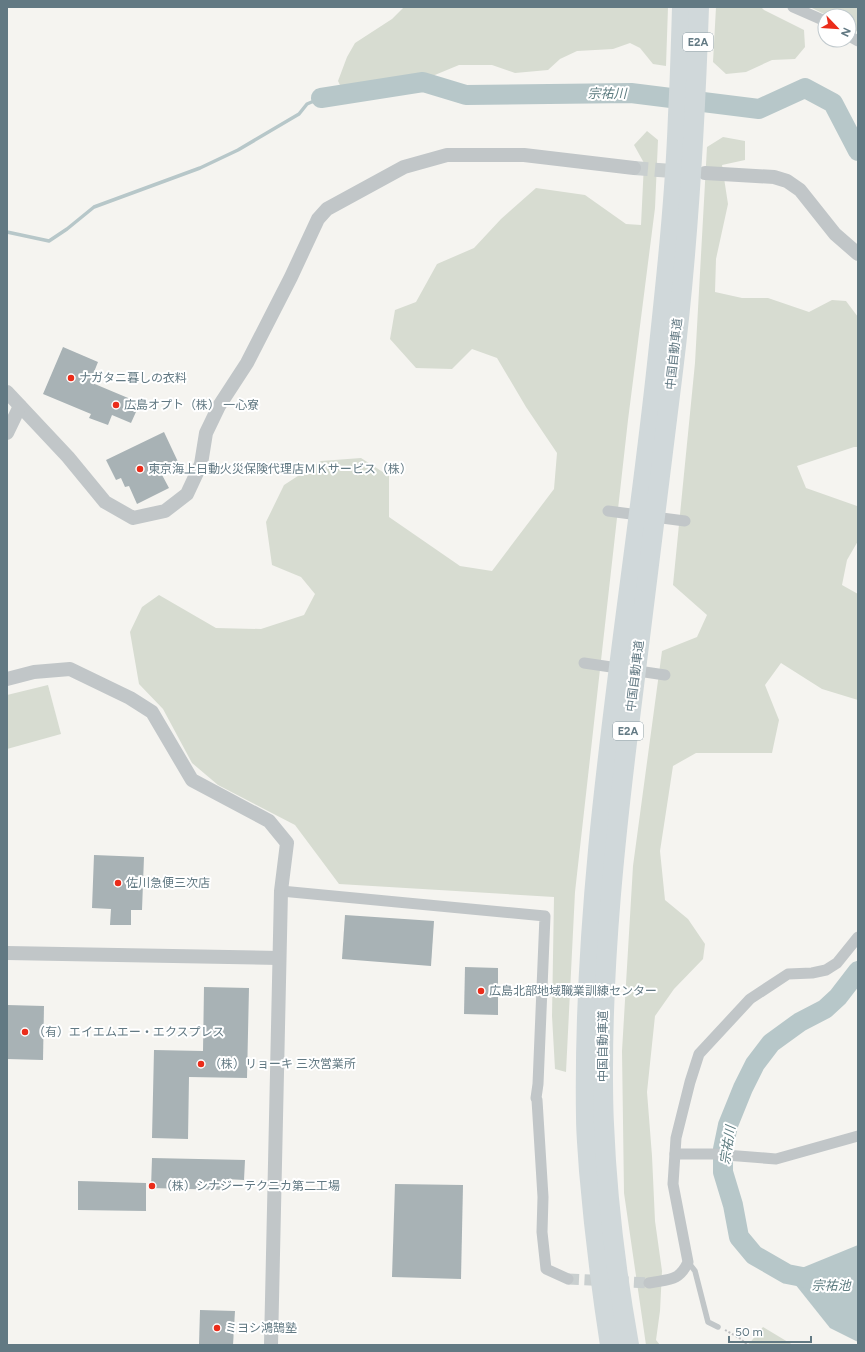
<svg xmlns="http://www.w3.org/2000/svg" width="865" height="1352" font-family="Figtree,'Noto Sans JP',sans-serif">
	<rect width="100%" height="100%" fill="#f5f4f0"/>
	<g fill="#d7dcd1">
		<polygon points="404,7 668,7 666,66 653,64 640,48 630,43 613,49 577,51 560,59 548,70 515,73 492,65 459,65 430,77 341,87 338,81 347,57 355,43 392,19"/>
		<polygon points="716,7 761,7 764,10 804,30 805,47 795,59 772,60 746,72 726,74 713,62"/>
		<polygon points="810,7 858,7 858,32 849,27 849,16 828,16"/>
		<polygon points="647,131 658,140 655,208 628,420 575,892 566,1072 555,1069 552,1016 554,897 339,884 295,825 218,785 192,763 163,709 139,684 130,632 142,607 159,595 216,628 261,629 304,615 315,594 301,577 272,565 266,522 284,485 321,461 361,458 389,476 389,517 460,566 492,571 554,489 557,453 526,407 497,358 472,349 452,369 416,368 390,339 395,310 416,302 437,264 474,248 501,219 536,188 585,195 626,224 641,225 644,163 634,145"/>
		<polygon points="723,137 745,141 745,160 722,165 728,204 716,259 715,292 742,298 768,298 809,312 832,300 846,301 858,317 858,447 854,447 797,466 806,488 857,506 858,508 858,541 847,560 842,585 858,594 858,700 822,689 781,663 765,685 779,720 772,753 696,753 673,766 660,851 665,900 688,919 705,944 703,959 674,989 655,1016 647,1092 652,1156 655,1221 662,1271 660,1311 656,1340 660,1345 646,1345 624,1193 622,1051 633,866 662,651 697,637 707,615 673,585 695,363 707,147"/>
		<polygon points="48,685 61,734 7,749 7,695"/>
		<polygon points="763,1327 793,1345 748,1345"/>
	</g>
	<polygon fill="#b7c7c9" points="858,1245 858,1342 830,1328 787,1274"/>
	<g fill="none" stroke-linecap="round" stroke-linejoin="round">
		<polyline stroke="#b7c7c9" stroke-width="3.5" points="7,232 49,241 67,229 94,207 200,168 238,150 299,114 307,104 321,98"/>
		<g stroke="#b7c7c9" stroke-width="20">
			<polyline points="321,98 423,82 466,95 631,93 759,109 805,88 833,103 858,151"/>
			<polyline points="858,971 838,997 825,1009 800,1022 771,1043 755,1064 743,1088 728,1125 723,1149 723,1172 733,1205 739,1237 754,1255 787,1274 843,1285 858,1285"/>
		</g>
	</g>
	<g fill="#a8b2b5">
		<polygon points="63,347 98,362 90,382 140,403 131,423 112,415 108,425 89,418 91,414 43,394"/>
		<polygon points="164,432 179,464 161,473 169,488 137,504 129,486 125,487 121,478 116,480 106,460"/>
		<polygon points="94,855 144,857 142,910 131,910 131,925 110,925 111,909 92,908"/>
		<polygon points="345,915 434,921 431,966 342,959"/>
		<polygon points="465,967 498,968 498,1015 464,1014"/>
		<polygon points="204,987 249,988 247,1078 189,1077 188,1139 152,1138 154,1050 203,1051"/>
		<polygon points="7,1005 44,1006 43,1060 7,1059"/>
		<polygon points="152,1158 245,1160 244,1180 226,1179 226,1190 151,1188"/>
		<polygon points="78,1181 146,1183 146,1211 78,1210"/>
		<polygon points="395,1184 463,1185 461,1279 392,1277"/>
		<polygon points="200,1310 235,1311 233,1345 199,1345"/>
	</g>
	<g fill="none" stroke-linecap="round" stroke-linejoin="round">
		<polyline stroke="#c9cfcf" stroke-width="11" stroke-dasharray="11 5.5" stroke-linecap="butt" points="568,1279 649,1283"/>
		<polyline stroke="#c9cfcf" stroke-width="14" stroke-dasharray="14 7" stroke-linecap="butt" points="634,168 683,172"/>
		<polyline stroke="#bdbfc1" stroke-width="2" stroke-dasharray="2 2" stroke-linecap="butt" points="725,1330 741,1339 747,1345"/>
		<polyline stroke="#c1c6c8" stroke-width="5.5" points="688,1262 695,1271 708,1322 718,1327"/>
		<g stroke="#c1c6c8" stroke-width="11">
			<polyline points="793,7 825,21"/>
			<polyline points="849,36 858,41"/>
			<polyline points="608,511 685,521"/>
			<polyline points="584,663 665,675"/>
			<polyline points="281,891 545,916 538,1084 536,1098 537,1100 543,1197 542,1232 546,1269 568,1279"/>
			<polyline points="675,1154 713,1154 776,1159 858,1136"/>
			<path d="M649,1283C668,1279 679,1282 688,1262L673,1184L676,1138L690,1082L699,1054L750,999L788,974L812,973L826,970L837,963L858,937"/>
		</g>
		<g stroke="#c1c6c8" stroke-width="14">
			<polyline points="705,173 774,177 787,181 800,190 835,234 858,254"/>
			<polyline points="7,392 68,457 105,502 133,518 165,511 187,494 201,464 206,433 219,406 247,363 291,277 318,219 327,209 404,167 447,155 524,155 634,168"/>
			<polyline points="7,433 20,406"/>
			<polyline points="7,679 34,672 70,669 130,698 152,712 192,780 269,821 287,843 281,891 271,1345"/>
			<polyline points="7,953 279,958"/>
		</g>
		<g stroke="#d0d8da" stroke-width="20">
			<path d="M610,1345C601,1287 594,1229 589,1171C588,1153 586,1135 586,1117C582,864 630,615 657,364C666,281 675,198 678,115C680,79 681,43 682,7"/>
			<path d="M629,1345C616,1272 607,1198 604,1124C603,1106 603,1088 603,1070C603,954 615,840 629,726C643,608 659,489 673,371C688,250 695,129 699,7"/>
		</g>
	</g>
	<g fill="#eb2c1a" stroke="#fff" stroke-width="1.5">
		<circle cx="71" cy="378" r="4"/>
		<circle cx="116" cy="405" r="4"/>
		<circle cx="140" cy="469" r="4"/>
		<circle cx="118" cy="883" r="4"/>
		<circle cx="481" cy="991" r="4"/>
		<circle cx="25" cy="1032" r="4"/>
		<circle cx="201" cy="1064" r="4"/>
		<circle cx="152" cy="1186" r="4"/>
		<circle cx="217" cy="1328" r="4"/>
	</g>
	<g text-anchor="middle" stroke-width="4" stroke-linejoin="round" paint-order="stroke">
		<g fill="#fff" stroke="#91a1a8" stroke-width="1">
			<rect x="683" y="33" width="30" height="18" rx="3"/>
			<rect x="613" y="722" width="30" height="18" rx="3"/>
		</g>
		<g font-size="11" font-weight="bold" fill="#627983">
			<text x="698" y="46">E2A</text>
			<text x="628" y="735">E2A</text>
		</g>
		<g font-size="12" fill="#627983" stroke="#fff">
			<text transform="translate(674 354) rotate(-84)" y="4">中国自動車道</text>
			<text transform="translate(635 676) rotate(-83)" y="4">中国自動車道</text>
			<text transform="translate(603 1046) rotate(-90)" y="4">中国自動車道</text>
		</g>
		<g font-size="12" fill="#627983" stroke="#fff" text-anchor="start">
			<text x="79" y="382">ナガタニ暮しの衣料</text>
			<text x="124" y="409">広島オプト（株） 一心寮</text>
			<text x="148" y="473">東京海上日動火災保険代理店ＭＫサービス（株）</text>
			<text x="126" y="887">佐川急便三次店</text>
			<text x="489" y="995">広島北部地域職業訓練センター</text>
			<text x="33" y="1036">（有）エイエムエー・エクスプレス</text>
			<text x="209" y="1068">（株）リョーキ 三次営業所</text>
			<text x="160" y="1190">（株）シナジーテクニカ第二工場</text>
			<text x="225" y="1332">ミヨシ鴻鵠塾</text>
		</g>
		<g font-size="13" font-style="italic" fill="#5d7c80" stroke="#fff">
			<text x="607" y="98">宗祐川</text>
			<text transform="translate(727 1145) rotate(-81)" y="5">宗祐川</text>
			<text x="831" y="1290">宗祐池</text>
		</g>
	</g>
	<rect width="865" height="1352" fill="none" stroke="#627983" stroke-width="16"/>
	<g transform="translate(837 28) rotate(115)"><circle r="19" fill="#ffffff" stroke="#c0c9cd"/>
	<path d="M0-3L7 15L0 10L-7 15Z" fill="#eb2c1a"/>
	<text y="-6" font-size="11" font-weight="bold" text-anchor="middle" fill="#627983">N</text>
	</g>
	<path d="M729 1336v6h82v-6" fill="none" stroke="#627983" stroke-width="2"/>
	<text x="735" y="1336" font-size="12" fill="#627983" stroke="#ffffff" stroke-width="3" paint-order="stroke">50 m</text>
</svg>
